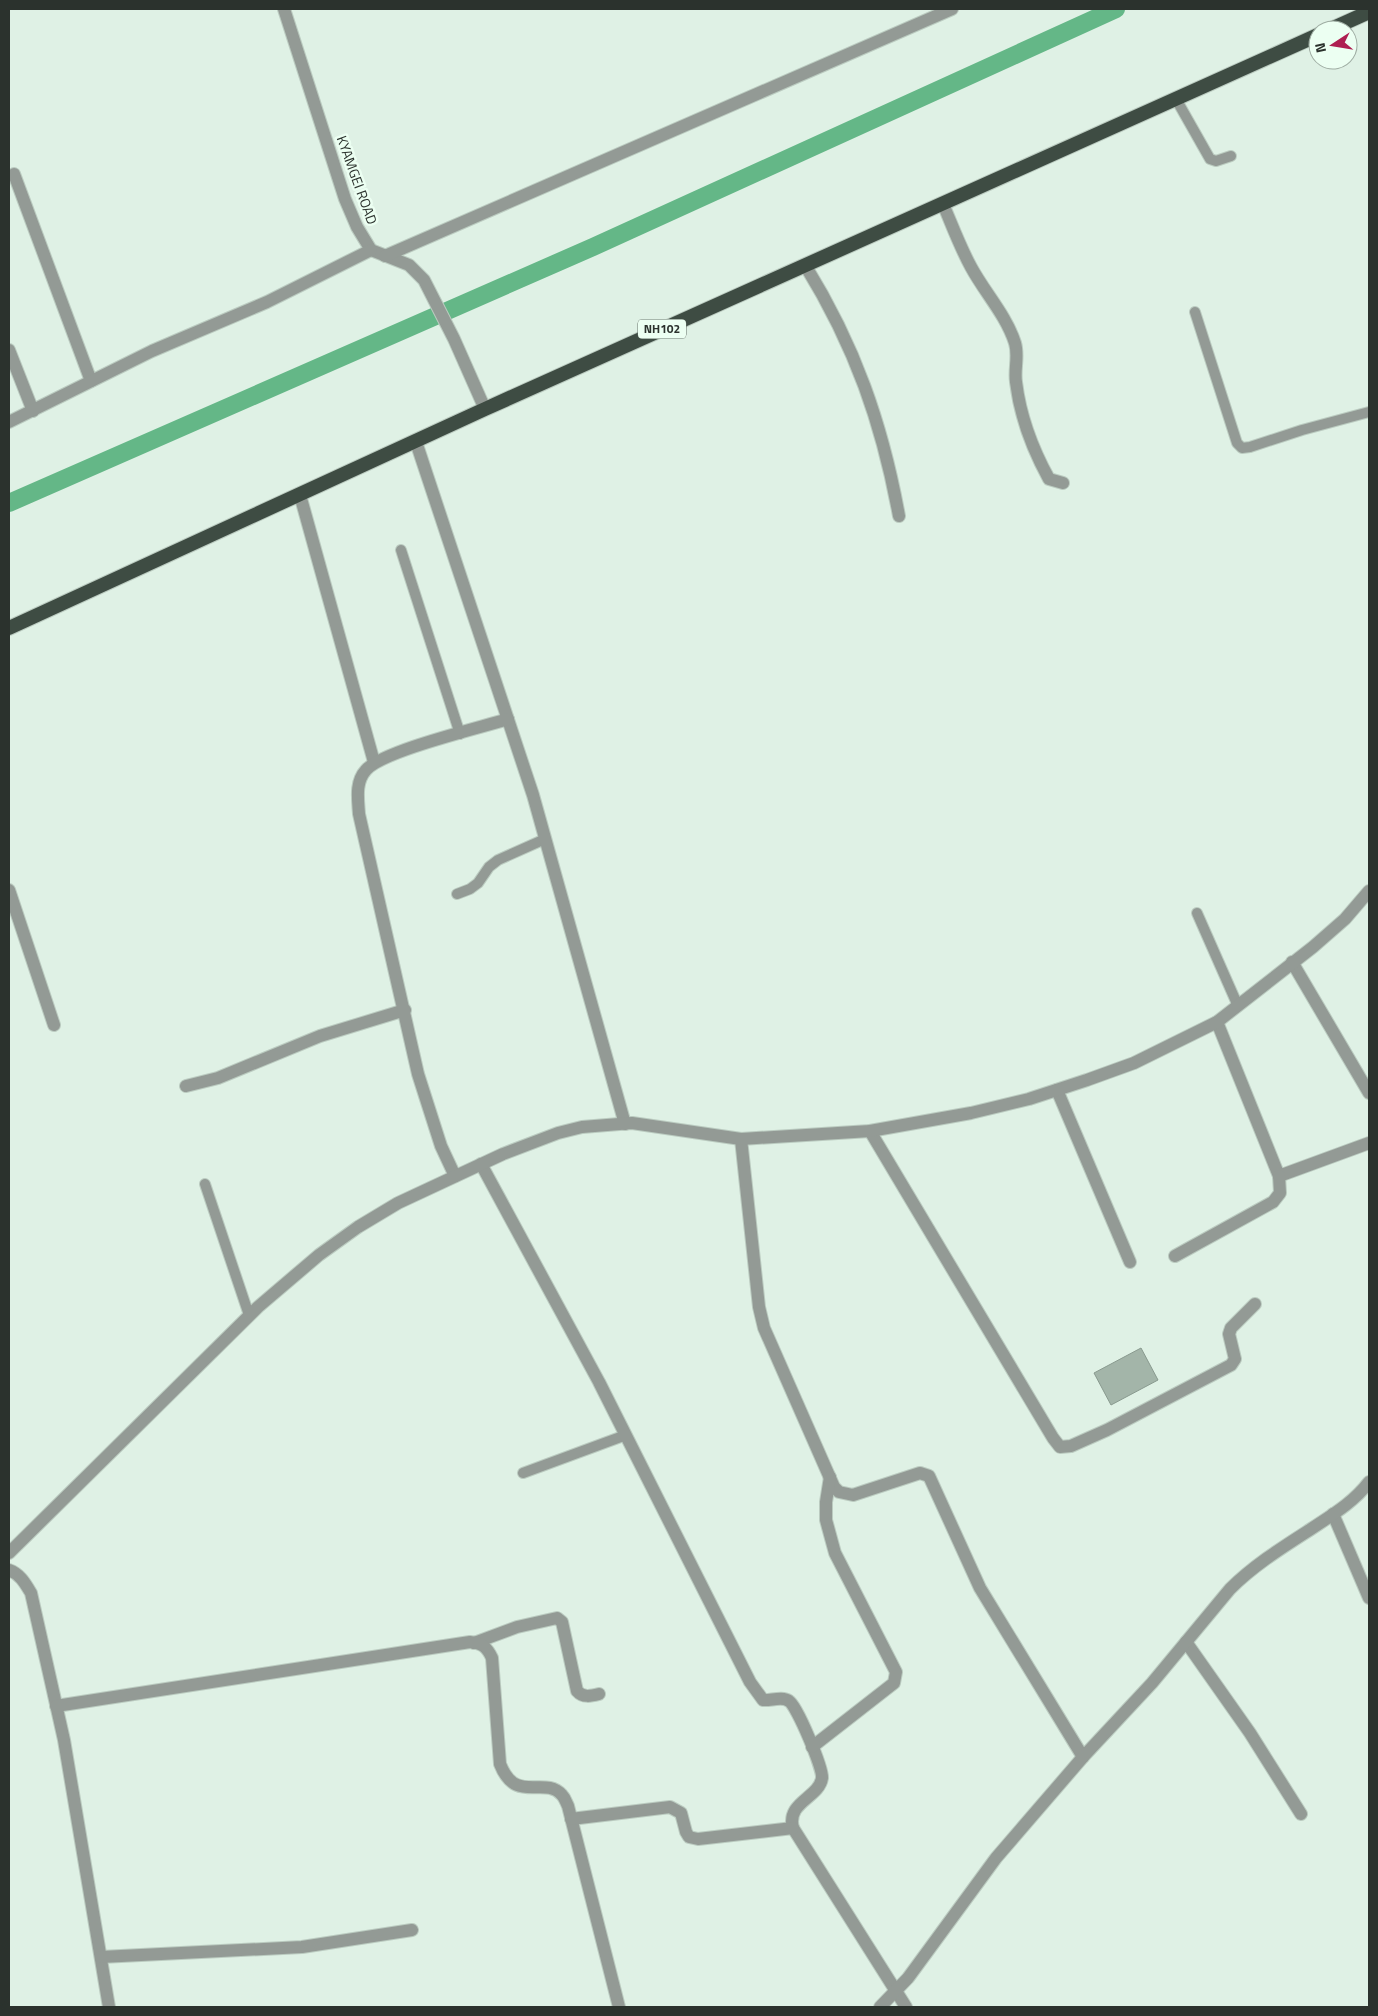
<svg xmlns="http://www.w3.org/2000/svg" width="1378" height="2016" font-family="'Titillium Web',sans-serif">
	<rect width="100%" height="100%" fill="#dff1e5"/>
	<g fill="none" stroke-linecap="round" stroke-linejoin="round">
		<polyline stroke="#64b787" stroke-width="18" points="9,503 593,247 1116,9"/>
	</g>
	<polygon fill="#a3b5a9" stroke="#899a8f" points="1141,1348 1158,1380 1111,1405 1094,1373"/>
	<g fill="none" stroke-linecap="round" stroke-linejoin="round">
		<defs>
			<g id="service">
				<polyline points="1176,99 1210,159 1216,161 1231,156"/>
				<polyline points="1195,312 1237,443 1242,448 1250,447 1302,430 1369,412"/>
				<polyline points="401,550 460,734"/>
				<polyline points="457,894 470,889 478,883 489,867 498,860 545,839"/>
				<polyline points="1197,913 1238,1006"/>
				<polyline points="205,1184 249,1315"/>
				<polyline points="523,1473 626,1435"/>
			</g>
			<g id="minor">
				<polyline points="284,9 345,199 357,227 371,250 409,265 424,280 454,339 485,409"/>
				<polyline points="14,174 91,381"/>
				<path d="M943,204C952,225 960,247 971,267C985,293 1006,315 1015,343C1019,356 1014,369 1016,382C1020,415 1033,450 1049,479L1063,483"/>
				<polyline points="385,256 952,9"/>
				<path d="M805,265C855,346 882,423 899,516"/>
				<polyline points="9,350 33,411"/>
				<polyline points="9,422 152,351 267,302 371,250"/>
				<polyline points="416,442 533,795 625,1124"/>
				<polyline points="300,495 374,762"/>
				<polyline points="9,890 54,1025"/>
				<polyline points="1292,962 1369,1093"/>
				<polyline points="1217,1022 1279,1176 1369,1143"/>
				<polyline points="186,1086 218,1078 320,1036 405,1010"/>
				<polyline points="1057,1090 1130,1262"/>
				<polyline points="870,1131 1053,1438 1060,1447 1071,1446 1107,1430 1231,1365 1235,1359 1229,1334 1231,1328 1255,1304"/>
				<polyline points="741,1139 759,1307 764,1328 834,1487 839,1492 853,1495 920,1473 929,1476 980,1588 1083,1757"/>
				<path d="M481,1164L599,1382L750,1682L763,1700C770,1701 782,1696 789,1701C797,1706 823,1768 822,1778C819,1798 786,1802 793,1828L906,2007"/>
				<path d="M455,1176L441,1146L418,1074L359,814C358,799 355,782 366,770C382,751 479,728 508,719"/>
				<polyline points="1175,1256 1273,1202 1280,1193 1279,1176"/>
				<polyline points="1333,1514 1369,1598"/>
				<polyline points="9,1553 258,1307 319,1255 358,1227 398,1203 503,1154 558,1133 582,1127 632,1123 741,1139 870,1131 971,1113 1029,1099 1087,1080 1134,1063 1217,1022 1313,947 1345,919 1369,891"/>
				<path d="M9,1570C20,1574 25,1583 31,1593L64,1740L109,2007"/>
				<polyline points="1186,1642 1250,1733 1301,1814"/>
				<path d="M474,1643L517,1627L557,1618L562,1622L577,1691C583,1698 591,1696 599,1694"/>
				<path d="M56,1706L470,1642C482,1643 487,1647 492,1658L500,1764C516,1805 544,1775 562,1795C565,1798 566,1802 568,1806L619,2007"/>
				<polyline points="812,1747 894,1683 896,1672 835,1553 826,1520 826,1502 830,1477"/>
				<polyline points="571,1819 670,1807 681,1813 686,1832 689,1837 698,1839 793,1828"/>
				<polyline points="101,1957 302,1947 412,1930"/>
				<path d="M880,2007L908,1978L996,1858L1083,1757L1152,1683L1230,1589C1254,1565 1283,1547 1311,1529C1332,1515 1354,1502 1369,1482"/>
			</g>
			<g id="trunk">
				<polyline points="1329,30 1369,12"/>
				<polyline points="9,628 485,409 1318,35"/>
			</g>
		</defs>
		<use href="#service" stroke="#bbcbc0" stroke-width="12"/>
		<use href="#minor" stroke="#bbcbc0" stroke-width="14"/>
		<use href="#trunk" stroke="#bbcbc0" stroke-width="16"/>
		<use href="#service" stroke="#939a95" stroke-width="10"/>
		<use href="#minor" stroke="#939a95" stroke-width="12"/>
		<use href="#trunk" stroke="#3e4c43" stroke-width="14"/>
	</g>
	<g text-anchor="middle" stroke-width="5" stroke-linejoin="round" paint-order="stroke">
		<rect fill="#ecfff2" stroke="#657068" stroke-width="1" x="638" y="319.5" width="48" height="19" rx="4"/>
		<g font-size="12" font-weight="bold" fill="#2b322d">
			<text x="662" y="333">NH102</text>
		</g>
		<g font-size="14" fill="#2b322d" stroke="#ecfff2">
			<text transform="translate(357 180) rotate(70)" y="5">KYAMGEI ROAD</text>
		</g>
	</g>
	<rect width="1378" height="2016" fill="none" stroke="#2b322d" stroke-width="20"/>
	<g transform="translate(1333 45) rotate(258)"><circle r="24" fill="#ecfff2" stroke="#9fada3"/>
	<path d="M0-4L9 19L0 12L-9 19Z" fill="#ae1e51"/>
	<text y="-8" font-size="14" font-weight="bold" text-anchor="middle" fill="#2b322d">N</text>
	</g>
</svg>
